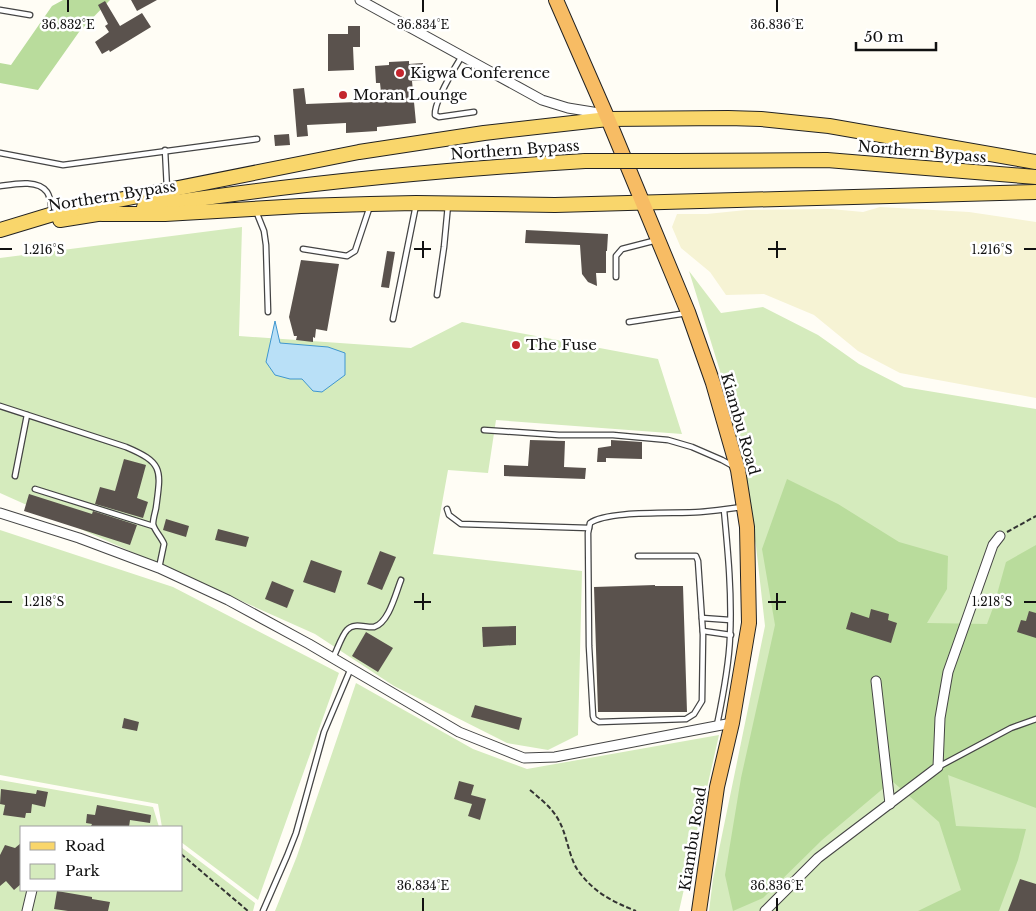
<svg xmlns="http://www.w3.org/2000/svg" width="1036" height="911" font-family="'Libre Baskerville',serif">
	<rect width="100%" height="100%" fill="#fffdf5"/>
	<polygon fill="#f6f3d4" points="880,207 969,212 1036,222 1036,398 900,373 858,351 814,315 764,294 726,295 710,272 681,248 672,227 677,214 707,214 746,210 831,209 863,212"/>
	<g fill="#d5ebbd">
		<polygon points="242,227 239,336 411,348 462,322 658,359 682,434 496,420 488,473 448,470 433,554 582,571 578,735 548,750 507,743 394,686 315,634 0,493 0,258"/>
		<polygon points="689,271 721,313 763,307 818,335 859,364 904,387 1036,409 1036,911 709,911 713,879 765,626 756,546 720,371"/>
		<polygon points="0,530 173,587 339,673 258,900 181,842 181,827 162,827 158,804 0,775"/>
		<polygon points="356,683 473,749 527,769 719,735 679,911 275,911 297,856"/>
		<polygon points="0,780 153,807 159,827 21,827 21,890 181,890 181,847 255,903 253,911 0,911"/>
	</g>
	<g fill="#b9dc9c">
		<polygon points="63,0 110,0 79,32 38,90 0,83 0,63 11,65 52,6"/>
		<polygon points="787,479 838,504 899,542 948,556 947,589 927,623 987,624 994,605 1006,562 1036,545 1036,808 948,775 956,826 1026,829 1018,860 999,911 918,911 961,890 939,822 892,781 822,840 763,898 733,911 725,875 741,778 775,625 762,549"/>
	</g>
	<polygon fill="#b9e0f7" stroke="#3f96cf" points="275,321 280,343 328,347 345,353 345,375 322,392 313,391 302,379 290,379 275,375 266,362"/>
	<g fill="#5a524d">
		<polygon points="131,0 157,0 137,11"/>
		<polygon points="105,1 120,26 142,13 151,27 110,52 109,50 102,54 95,42 109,32 105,26 108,24 98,5"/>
		<polygon points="348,26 360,26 360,47 353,47 354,70 328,71 328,34 348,34"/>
		<polygon points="409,61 409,64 423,63 424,80 412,81 416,123 377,127 377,131 346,133 346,123 307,125 308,136 297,137 293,89 304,88 306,104 382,101 380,83 376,83 375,66 389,65 389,62"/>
		<polygon points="289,134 290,145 275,146 274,135"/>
		<polygon points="526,230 608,234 607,251 606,251 606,273 596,273 597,286 588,282 582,274 580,245 525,243"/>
		<polygon points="387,251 395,252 389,288 381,287"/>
		<polygon points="301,260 339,264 327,331 316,329 315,338 313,337 313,342 296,340 297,336 294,336 289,317"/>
		<polygon points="530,440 565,441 564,467 586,468 585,479 504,476 504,465 528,466"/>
		<polygon points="611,440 642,442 642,459 606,458 606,462 597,462 598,448 611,446"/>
		<polygon points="124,459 146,465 137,498 148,502 143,518 95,504 100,487 115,491"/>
		<polygon points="29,494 92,514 93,511 137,525 130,545 24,511"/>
		<polygon points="166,519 189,526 186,537 163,530"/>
		<polygon points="218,529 249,537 246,547 215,540"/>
		<polygon points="380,551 396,557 382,590 367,584"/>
		<polygon points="311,560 342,571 335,593 303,582"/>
		<polygon points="272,581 294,590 287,608 265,599"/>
		<polygon points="655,585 655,586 683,586 687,712 598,712 594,587"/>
		<polygon points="871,609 889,614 888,620 897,623 891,643 846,629 851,612 869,618"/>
		<polygon points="1029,611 1036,613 1036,638 1017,632 1021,620 1026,621"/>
		<polygon points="516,626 516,645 483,647 482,627"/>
		<polygon points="366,632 393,648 378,672 352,656"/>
		<polygon points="475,705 522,718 519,730 471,717"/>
		<polygon points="124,718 139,722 137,731 122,728"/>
		<polygon points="459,781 474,785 471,795 486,799 480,820 468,816 472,804 454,799"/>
		<polygon points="1,789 36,794 37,790 48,792 45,807 32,804 31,813 26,813 25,818 3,815 5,805 0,804"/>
		<polygon points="97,805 151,815 150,823 130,820 129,827 91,826 92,824 86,823 87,814 95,815"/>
		<polygon points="21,843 21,884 14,890 6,881 0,886 0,855 5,845 15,848"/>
		<polygon points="1020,879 1036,884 1036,911 1008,911"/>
		<polygon points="57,891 92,897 92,899 110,902 108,911 68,911 54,909"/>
	</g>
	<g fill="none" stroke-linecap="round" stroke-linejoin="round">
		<defs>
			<g id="service">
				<polyline points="0,10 30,15"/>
				<path d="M462,56C454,69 434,101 435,115L439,117L474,112"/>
				<polyline points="165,150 167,189"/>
				<polyline points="0,153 63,165 257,139"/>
				<path d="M0,186C14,184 38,179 47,192C51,198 51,206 52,212"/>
				<polyline points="256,211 264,231 266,245 268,312"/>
				<polyline points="303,249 347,256 355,251 370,206"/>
				<polyline points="616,277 616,256 622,249 657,240"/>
				<polyline points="437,295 444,247 448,205"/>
				<polyline points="393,319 416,205"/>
				<polyline points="629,322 687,313"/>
				<path d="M0,406L126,447C164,463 161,470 156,508C155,513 153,519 153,524C154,530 162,538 164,544L159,568"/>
				<polyline points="484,430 559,435 613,435 668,440 692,447 722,460 733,466"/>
				<polyline points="15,476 27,415"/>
				<polyline points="35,489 153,526"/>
				<polyline points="447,509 449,515 461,524 589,528"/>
				<path d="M638,556H696L698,561L703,635L702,701L694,714L686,719L599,722L594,719L593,716L589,646L588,533L590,523C608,510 675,514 700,512C714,511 728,509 742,507"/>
				<polyline points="702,618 730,620"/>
				<polyline points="703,631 731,635"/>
				<path d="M333,658C337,650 342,635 347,630C354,622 366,628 374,627C389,623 396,592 401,580"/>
				<path d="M717,725C723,696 729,666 730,637C732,594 728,552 724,510"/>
				<polyline points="938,767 1011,728 1036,719"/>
				<polyline points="263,911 287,856 296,833 324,732 351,668"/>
			</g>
			<g id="minor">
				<polyline points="360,0 542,100 568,108 605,114"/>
				<polyline points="0,513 79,538 159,568 228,600 309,644 459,732 524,758 555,757 732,723"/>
				<polyline points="876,681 890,804"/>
				<polyline points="27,911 32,890"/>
				<polyline points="765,911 818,858 938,767 940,718 948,672 993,545 1000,536"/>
			</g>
			<g id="primary">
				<polyline points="675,161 827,160 1036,177"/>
				<path d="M144,207C290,184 438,170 585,161"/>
				<polyline points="102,214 165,214 301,206 370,204 416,203 555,205 1036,192"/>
				<polyline points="60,220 110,212"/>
				<polyline points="0,230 63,211 359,152 484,133 608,119 728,118 761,119 829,126 1036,162"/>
			</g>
			<polyline id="trunk" points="556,0 608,119 688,312 713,383 738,470 747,527 749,623 732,723 717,787 699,911"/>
		</defs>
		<use href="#service" stroke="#444" stroke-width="7"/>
		<use href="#minor" stroke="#444" stroke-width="11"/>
		<use href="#primary" stroke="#222" stroke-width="16"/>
		<use href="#trunk" stroke="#222" stroke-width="16"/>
		<g stroke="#333" stroke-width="2" stroke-dasharray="5 2.5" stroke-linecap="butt">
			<polyline points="1007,532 1036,516"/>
			<path d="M530,790C550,807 559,814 566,839C569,849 572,861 577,869C593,892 611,901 636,911"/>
			<polyline points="181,854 248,911"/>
		</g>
		<use href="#service" stroke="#fff" stroke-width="4.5"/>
		<use href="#minor" stroke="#fff" stroke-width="9"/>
		<use href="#primary" stroke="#f9d66b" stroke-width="14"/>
		<use href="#trunk" stroke="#f7bc64" stroke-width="14"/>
		<defs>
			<polyline id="primary-bridge" points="585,161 675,161"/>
		</defs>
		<use href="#primary-bridge" stroke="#222" stroke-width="16" stroke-linecap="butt"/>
		<use href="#primary-bridge" stroke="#f9d66b" stroke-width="14"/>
	</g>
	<path fill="none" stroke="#111" stroke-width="2" d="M68,0V12M423,0V12M777,0V12M423,241V258M777,241V258M0,249H12M414,249H431M768,249H786M1024,249H1036M423,593V610M777,593V610M0,602H12M414,602H431M768,602H786M1024,602H1036M423,898V911M777,898V911"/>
	<g fill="#c4262e" stroke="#fff" stroke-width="2">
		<circle cx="400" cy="73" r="5"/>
		<circle cx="343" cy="95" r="5"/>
		<circle cx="516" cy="345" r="5"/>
	</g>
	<g text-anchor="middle" stroke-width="5" stroke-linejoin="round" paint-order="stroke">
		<g font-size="15" fill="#111" stroke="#fff" text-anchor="start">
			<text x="410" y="78">Kigwa Conference</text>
			<text x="353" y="100">Moran Lounge</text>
			<text x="526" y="350">The Fuse</text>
		</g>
		<g font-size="15" fill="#111" stroke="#fff">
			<text transform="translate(515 150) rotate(-4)" y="5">Northern Bypass</text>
			<text transform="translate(922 152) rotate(5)" y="5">Northern Bypass</text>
			<text transform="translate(112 196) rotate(-9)" y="5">Northern Bypass</text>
			<text transform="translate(740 424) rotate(74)" y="5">Kiambu Road</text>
			<text transform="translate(693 839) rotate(-81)" y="5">Kiambu Road</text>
		</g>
	</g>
	<g font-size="12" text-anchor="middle" fill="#111" stroke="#fff" stroke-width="5" stroke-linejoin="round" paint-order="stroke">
		<text x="68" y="29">36.832°E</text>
		<text x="423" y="29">36.834°E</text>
		<text x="777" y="29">36.836°E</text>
		<text x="44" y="254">1.216°S</text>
		<text x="992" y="254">1.216°S</text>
		<text x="44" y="606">1.218°S</text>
		<text x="992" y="606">1.218°S</text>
		<text x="423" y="890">36.834°E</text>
		<text x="777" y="890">36.836°E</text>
	</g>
	<rect x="20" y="826" width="162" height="65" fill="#ffffff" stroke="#a0a0a0"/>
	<rect x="30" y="842" width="25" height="8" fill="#f9d66b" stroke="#a0a0a0"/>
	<text x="65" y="851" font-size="15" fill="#111111">Road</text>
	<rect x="30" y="864" width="25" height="15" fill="#d5ebbd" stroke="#a0a0a0"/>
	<text x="65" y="876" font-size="15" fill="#111111">Park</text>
	<path d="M856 42v8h80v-8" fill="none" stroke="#111111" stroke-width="2.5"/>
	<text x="864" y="42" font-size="15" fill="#111111" stroke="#ffffff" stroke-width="4" paint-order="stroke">50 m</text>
</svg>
